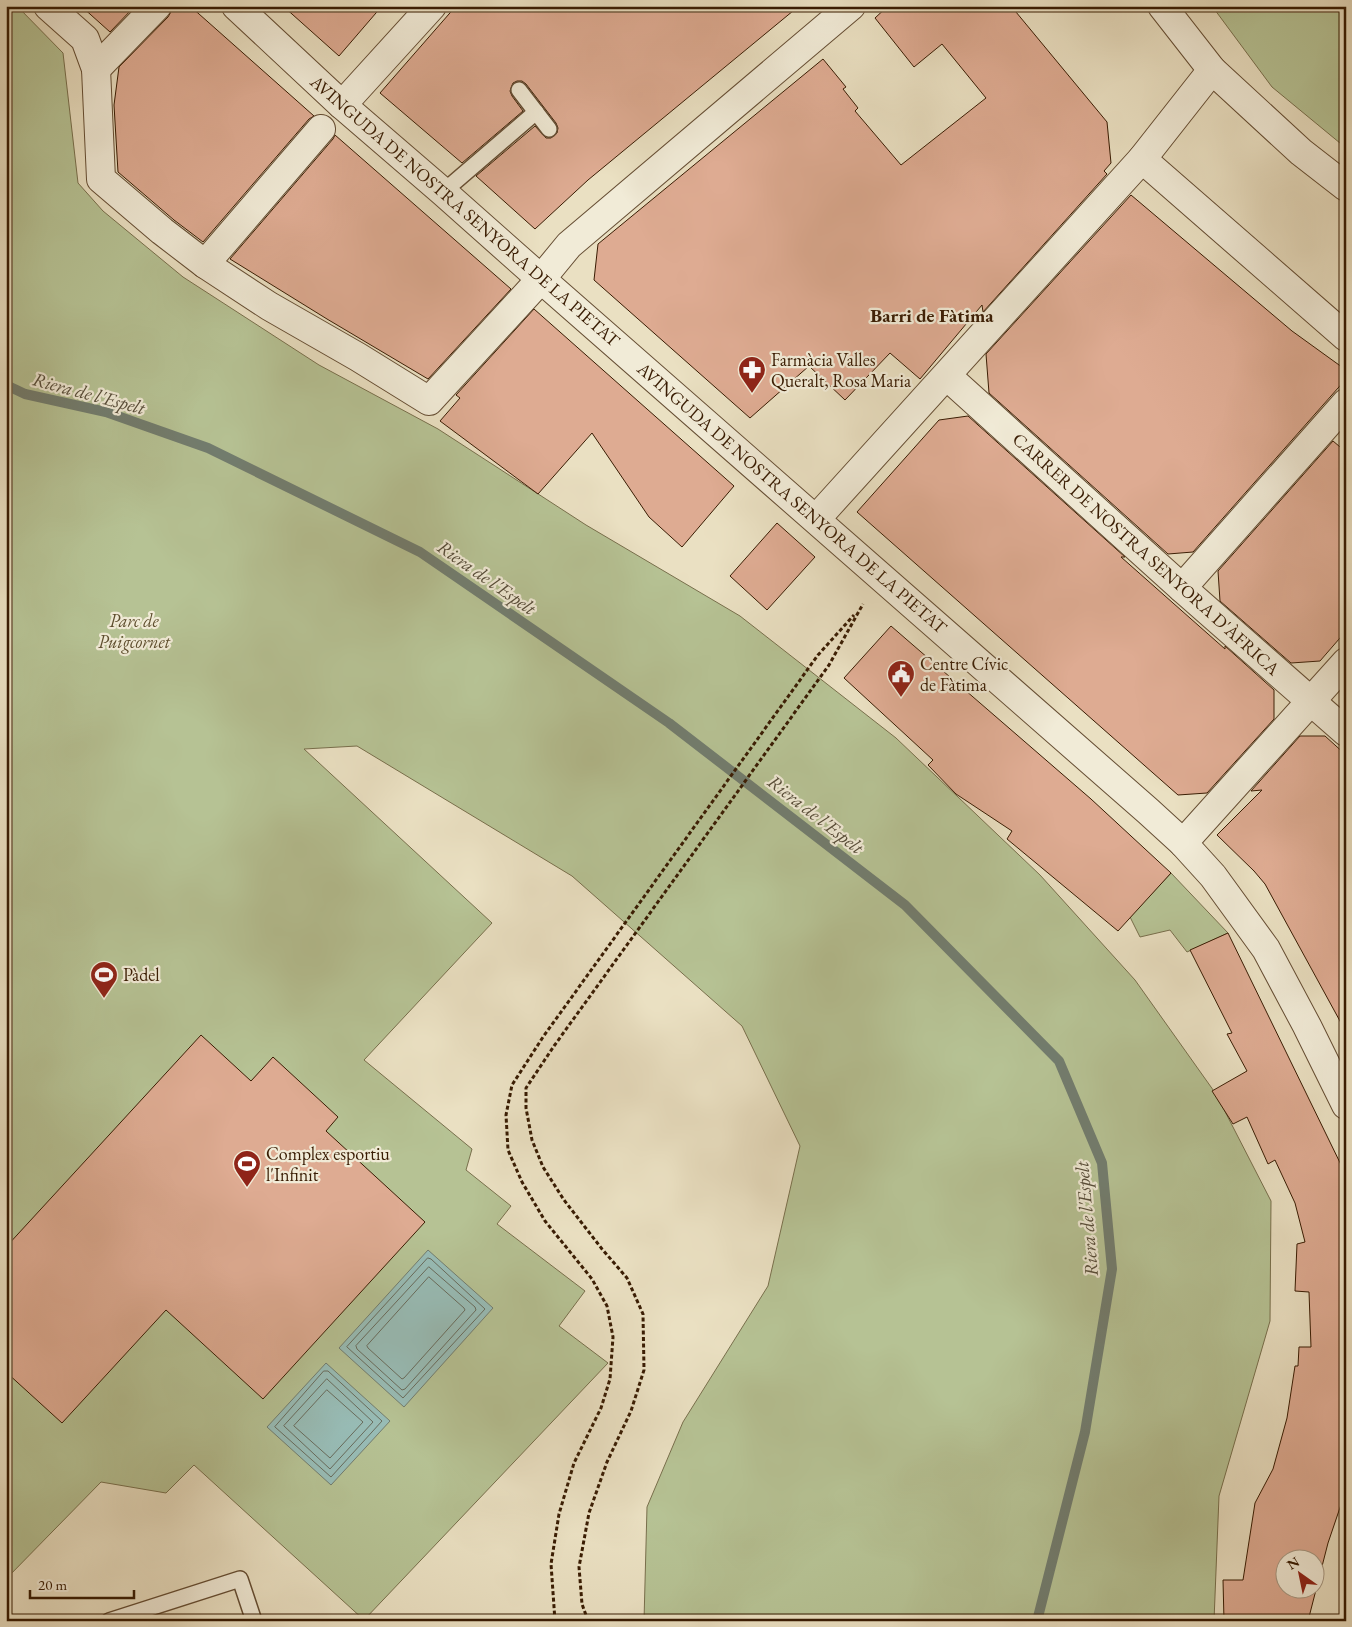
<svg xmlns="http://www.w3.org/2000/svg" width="1352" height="1627" font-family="'EB Garamond',serif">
	<rect width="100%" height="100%" fill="#eae0c2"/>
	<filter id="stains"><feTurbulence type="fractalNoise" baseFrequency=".004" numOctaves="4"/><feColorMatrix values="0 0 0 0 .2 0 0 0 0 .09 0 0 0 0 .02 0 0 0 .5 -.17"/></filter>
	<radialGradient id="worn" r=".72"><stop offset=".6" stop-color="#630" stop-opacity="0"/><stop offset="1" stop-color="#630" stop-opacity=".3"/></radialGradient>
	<g fill="#b6c294" stroke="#786f4c">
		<polygon points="6,6 17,6 63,53 78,183 103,211 183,277 319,365 438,429 586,525 740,616 896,738 1040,875 1135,980 1216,1094 1271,1201 1270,1321 1219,1496 1214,1621 644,1621 647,1507 683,1422 768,1286 800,1146 742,1026 572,876 357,746 304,749 492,923 364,1060 472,1149 466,1170 511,1206 497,1224 585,1291 559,1326 608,1363 364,1620 194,1465 166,1493 101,1482 6,1579"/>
		<polygon points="1212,6 1346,6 1346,148 1272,87"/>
		<polygon points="1171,873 1228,933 1187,952 1170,930 1140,937 1130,917"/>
	</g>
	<g fill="#98bdb7" stroke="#727d6f">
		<polygon points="428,1250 493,1308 404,1407 339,1348"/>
		<polygon points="326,1363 390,1421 331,1485 267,1427"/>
	</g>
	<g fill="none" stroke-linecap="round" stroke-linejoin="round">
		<g stroke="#686c5d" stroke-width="1">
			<polygon points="428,1258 431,1259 485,1309 403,1398 347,1347"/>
			<polygon points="429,1267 475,1307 476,1310 405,1389 402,1390 357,1349 356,1346"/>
			<polygon points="429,1277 464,1308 465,1310 404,1378 402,1379 368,1348 367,1346"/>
			<polygon points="324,1371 328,1371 382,1421 331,1477 275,1427"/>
			<polygon points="327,1379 373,1422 330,1469 284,1426"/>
			<polygon points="327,1390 363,1422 330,1458 294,1426"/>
		</g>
		<polyline stroke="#727d6f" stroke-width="10" points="6,385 25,394 106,412 208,448 420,552 669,723 905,905 1059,1061 1102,1163 1112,1269 1085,1432 1037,1621"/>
	</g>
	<g fill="#deab92" stroke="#391c03" fill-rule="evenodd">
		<polygon points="81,6 135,6 110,32"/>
		<polygon points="172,6 190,6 314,116 309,119 203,242 174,220 118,172 114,105 119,67 168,17 172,10"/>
		<polygon points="283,6 382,6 339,56"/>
		<polygon points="456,6 799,6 588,180 535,229 476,176 535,126 546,138 551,138 557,133 558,128 556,123 526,84 522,81 517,81 513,83 510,91 512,96 523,111 462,163 380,93"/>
		<polygon points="888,6 1011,6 1107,122 1111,163 1104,171 1107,174 983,312 982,305 920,379 890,353 845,400 809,366 750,418 594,280 598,244 823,59 846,87 843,89 858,108 855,111 901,165 986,98 942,44 914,67 875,18"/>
		<polygon points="335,135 511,289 428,379 327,319 230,259 333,139"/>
		<polygon points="1131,195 1292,331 1346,370 1346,379 1193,552 1168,554 989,393 986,354"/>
		<polygon points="534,309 734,486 682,547 649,517 592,433 538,494 440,421 460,398 456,395"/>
		<polygon points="968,416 1125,557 1121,557 1225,649 1225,646 1274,690 1274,719 1207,793 1178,795 857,512 939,420"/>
		<polygon points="1333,441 1346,452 1346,631 1320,661 1291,663 1220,601 1218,571"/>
		<polygon points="777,523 815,557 767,610 730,576"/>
		<polygon points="891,626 1091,799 1171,873 1118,931 1007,839 1012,831 956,794 928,765 933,760 844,678"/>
		<polygon points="1300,736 1325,736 1346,755 1346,1032 1265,884 1254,871 1217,835 1262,790 1251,791"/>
		<path d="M1228,933L1346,1175V1490L1328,1543L1308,1621H1224L1223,1580H1243L1255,1503L1273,1469L1287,1418L1295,1366H1298L1299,1347H1311L1309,1292L1295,1291L1297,1244L1305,1242L1295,1203L1275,1160L1268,1164L1247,1117L1233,1124L1212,1091L1247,1071L1227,1034L1232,1033L1190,950ZM1284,1560H1314V1590H1284Z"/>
		<polygon points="201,1035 251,1081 273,1057 338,1117 326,1131 425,1222 263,1399 166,1310 62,1423 6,1372 6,1247"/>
	</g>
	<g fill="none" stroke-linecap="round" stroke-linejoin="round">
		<defs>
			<g id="lane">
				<polyline points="519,90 549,129"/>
				<polyline points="443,192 536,112"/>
				<polyline points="109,1621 240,1579 254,1621"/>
			</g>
			<g id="street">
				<polyline points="48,6 85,39 96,69 101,179 162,231 205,264 269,306 358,357 429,401 541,279 569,245 851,6"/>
				<polyline points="236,6 342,105 443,192 541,279 1148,811 1183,843 1213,876 1266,949 1307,1026 1346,1105"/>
				<polyline points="1162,6 1212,70 1301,152 1346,187"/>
				<polyline points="96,69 157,6"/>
				<polyline points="342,105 432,6"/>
				<polyline points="1142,159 1346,337"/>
				<polyline points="205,264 321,129"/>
				<polyline points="947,376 1182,588 1346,732"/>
				<polyline points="816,519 1142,159 1212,70"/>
				<polyline points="1182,588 1346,403"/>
				<polyline points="1183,843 1346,662"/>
			</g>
		</defs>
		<use href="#lane" stroke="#654d33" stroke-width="18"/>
		<use href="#street" stroke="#654d33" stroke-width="30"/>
		<g stroke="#391c03" stroke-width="3" stroke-dasharray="4 2.5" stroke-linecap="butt">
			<polyline points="538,1621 554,1616"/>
			<polyline points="555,1621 551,1564 559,1514 574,1463 601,1408 610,1379 613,1337 607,1306 592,1279 545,1221 522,1182 508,1150 506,1115 512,1085 543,1037 818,655 854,615"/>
			<polyline points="588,1621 582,1604 579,1567 589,1513 607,1462 631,1411 644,1370 643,1314 627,1278 602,1249 564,1200 543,1167 532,1140 526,1108 526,1088 554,1046 829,665 863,604"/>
		</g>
		<use href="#lane" stroke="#f1ebd7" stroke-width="15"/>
		<use href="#street" stroke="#f1ebd7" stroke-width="28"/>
	</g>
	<defs>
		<symbol id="pharmacy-pin" viewBox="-11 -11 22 30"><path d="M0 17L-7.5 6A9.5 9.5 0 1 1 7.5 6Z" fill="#8f2418" stroke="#f1ebd7"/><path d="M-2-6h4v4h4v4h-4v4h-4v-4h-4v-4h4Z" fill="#fff"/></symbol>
		<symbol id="civic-pin" viewBox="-11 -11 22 30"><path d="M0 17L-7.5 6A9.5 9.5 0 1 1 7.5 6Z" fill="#8f2418" stroke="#f1ebd7"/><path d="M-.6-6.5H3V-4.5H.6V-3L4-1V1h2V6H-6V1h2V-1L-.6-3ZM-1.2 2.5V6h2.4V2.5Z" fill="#fff"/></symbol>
		<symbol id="stadium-pin" viewBox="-11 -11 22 30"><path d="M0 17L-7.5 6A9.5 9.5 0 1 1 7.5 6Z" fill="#8f2418" stroke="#f1ebd7"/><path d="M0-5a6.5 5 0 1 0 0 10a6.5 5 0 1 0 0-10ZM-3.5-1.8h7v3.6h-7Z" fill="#fff"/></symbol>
	</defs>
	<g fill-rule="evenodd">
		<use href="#pharmacy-pin" x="736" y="354" width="32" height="43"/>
		<use href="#civic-pin" x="885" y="658" width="32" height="43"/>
		<use href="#stadium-pin" x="88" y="959" width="32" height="43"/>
		<use href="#stadium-pin" x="231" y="1148" width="32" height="43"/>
	</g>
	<g text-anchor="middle" stroke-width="4.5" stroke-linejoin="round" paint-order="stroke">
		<g font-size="18" fill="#391c03" stroke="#f1ebd7">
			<text transform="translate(465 211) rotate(41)" y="6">AVINGUDA DE NOSTRA SENYORA DE LA PIETAT</text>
			<text transform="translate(792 498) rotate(41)" y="6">AVINGUDA DE NOSTRA SENYORA DE LA PIETAT</text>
			<text transform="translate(1146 554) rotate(42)" y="6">CARRER DE NOSTRA SENYORA D'ÀFRICA</text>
		</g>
		<g font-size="18" fill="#391c03" stroke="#f1ebd7" text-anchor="start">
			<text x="771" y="366">Farmàcia Valles<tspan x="771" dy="21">Queralt, Rosa Maria</tspan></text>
			<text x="920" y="670">Centre Cívic<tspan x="920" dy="21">de Fàtima</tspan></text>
			<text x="123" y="981">Pàdel</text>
			<text x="266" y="1160">Complex esportiu<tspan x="266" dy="21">l'Infinit</tspan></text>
		</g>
		<g font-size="18" font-style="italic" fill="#5e4e2e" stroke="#f1ebd7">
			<text x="134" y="627">Parc de<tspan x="134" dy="21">Puigcornet</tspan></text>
		</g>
		<g font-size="19" font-weight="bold" fill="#391c03" stroke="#f1ebd7">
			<text x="932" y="322">Barri de Fàtima</text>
		</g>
		<g font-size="19" font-style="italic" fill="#564c39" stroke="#f1ebd7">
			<text transform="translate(89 393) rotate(15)" y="7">Riera de l'Espelt</text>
			<text transform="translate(487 577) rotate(35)" y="7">Riera de l'Espelt</text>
			<text transform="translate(816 814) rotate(38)" y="7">Riera de l'Espelt</text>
			<text transform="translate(1086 1219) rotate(-95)" y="7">Riera de l'Espelt</text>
		</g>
	</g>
	<rect width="1352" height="1627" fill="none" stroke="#eae0c2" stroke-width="25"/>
	<rect x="8" y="8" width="1337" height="1612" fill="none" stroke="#391c03" stroke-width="2.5"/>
	<rect x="12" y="12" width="1327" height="1602" fill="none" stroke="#391c03"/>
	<g transform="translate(1300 1574) rotate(327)"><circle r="24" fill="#f1ebd7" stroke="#a79882"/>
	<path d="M0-4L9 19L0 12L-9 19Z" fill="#8f2418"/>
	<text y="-8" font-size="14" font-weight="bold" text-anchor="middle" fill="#391c03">N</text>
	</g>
	<path d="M30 1590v8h104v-8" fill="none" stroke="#391c03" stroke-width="2.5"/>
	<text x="38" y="1590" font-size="15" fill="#391c03" stroke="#f1ebd7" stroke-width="4" paint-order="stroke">20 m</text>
	<rect width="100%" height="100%" filter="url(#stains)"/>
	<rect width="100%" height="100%" fill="url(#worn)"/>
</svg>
